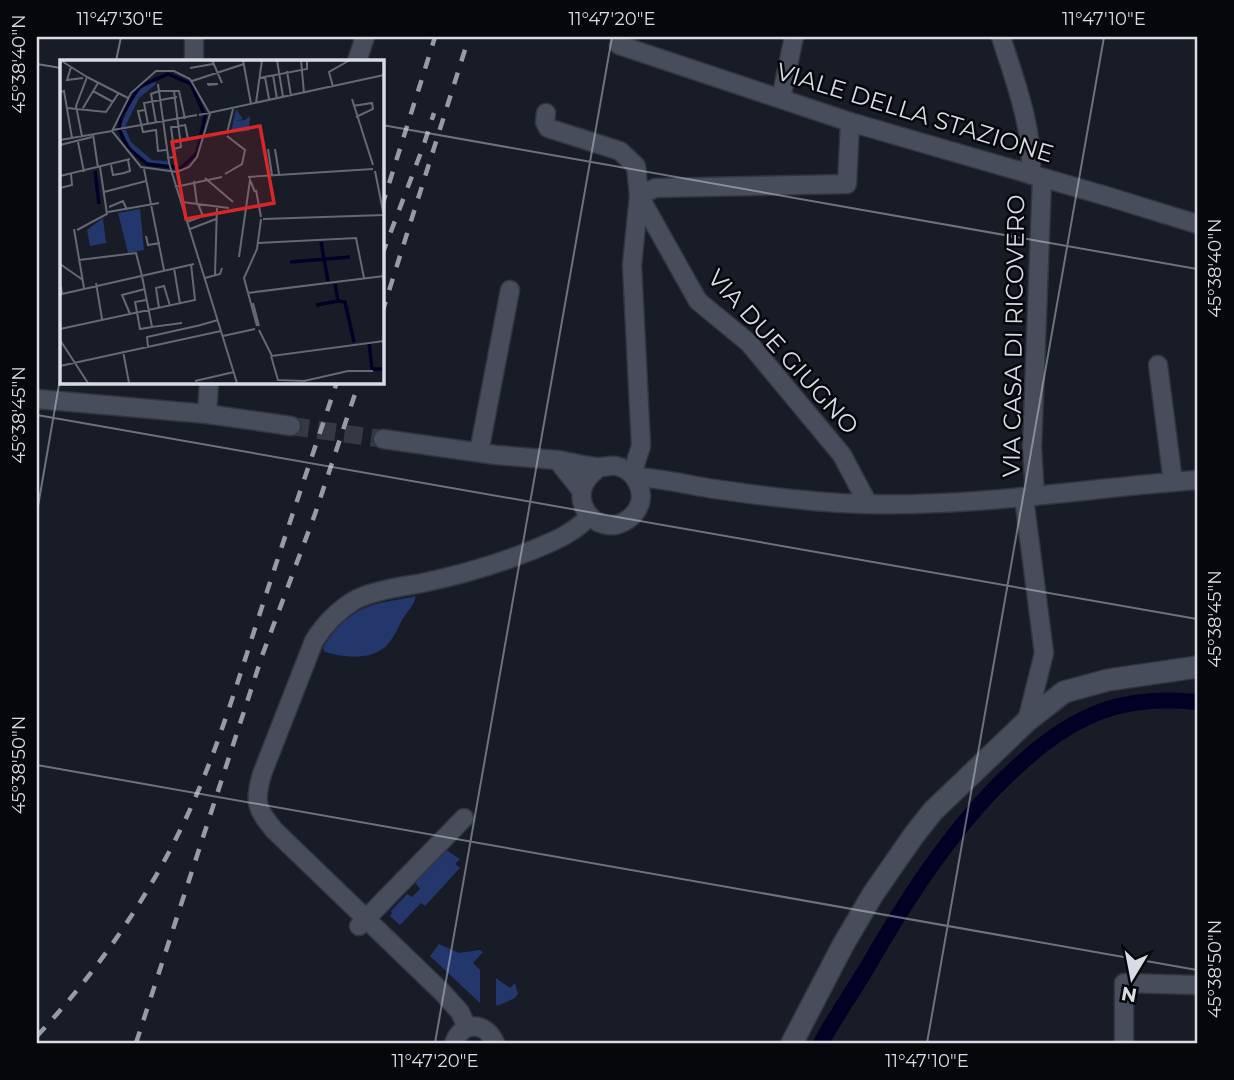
<svg xmlns="http://www.w3.org/2000/svg" width="1234" height="1080" font-family="Montserrat,sans-serif">
	<rect width="100%" height="100%" fill="#171c27"/>
	<g fill="#23376c">
		<path d="M416,596C414,605 407,612 402,620C398,628 394,637 388,644C373,661 344,658 325,652L323,648C332,631 349,614 367,607C382,601 400,600 416,596Z"/>
		<polygon points="445,849 460,859 455,864 460,868 425,906 421,903 400,925 390,916 392,913 391,911 407,894 412,897 420,889 414,881"/>
		<polygon points="439,944 459,953 480,950 483,952 473,963 480,970 480,1003 430,956"/>
		<polygon points="496,978 510,988 515,983 518,994 515,998 497,1006 496,1004"/>
	</g>
	<g fill="none" stroke-linecap="round" stroke-linejoin="round">
		<path stroke="#010125" stroke-width="16" d="M821,1043C836,1015 855,989 871,961C907,899 945,840 995,788C1027,756 1059,727 1102,711C1132,700 1166,699 1197,702"/>
		<polyline stroke="#343943" stroke-width="18" stroke-dasharray="18 9" stroke-linecap="butt" points="291,426 383,439"/>
		<defs>
			<g id="street">
				<path d="M1001,37C1015,81 1033,127 1031,175"/>
				<polyline points="619,45 850,122 1106,196 1197,224"/>
				<polyline points="194,61 194,37"/>
				<polyline points="357,61 365,37"/>
				<polyline points="781,98 794,37"/>
				<polyline points="546,113 545,122 548,128 620,151 636,166 639,196 632,265 641,446 632,474"/>
				<polyline points="639,196 698,301 749,343 842,455 868,504"/>
				<polyline points="639,196 655,188 847,184 850,122"/>
				<polyline points="1158,365 1173,482"/>
				<polyline points="37,399 207,414 291,426"/>
				<polyline points="207,414 209,382"/>
				<polyline points="383,439 496,455 557,460"/>
				<polyline points="479,452 510,290"/>
				<path d="M635,477C660,478 683,484 708,488C761,496 814,503 867,504C978,507 1087,488 1197,480"/>
				<path d="M581,490L557,460C570,462 582,465 595,467C602,468 609,465 616,466C633,469 644,487 640,503C638,510 633,516 627,520C596,541 559,494 599,468"/>
				<polyline points="1035,496 1032,448 1042,178"/>
				<polyline points="1024,498 1044,653 1027,721"/>
				<polyline points="359,926 464,818"/>
				<path d="M467,1027L460,1012L442,992L274,830C256,808 254,802 262,774L314,641C325,623 337,611 355,600C375,590 401,587 422,583C460,575 495,565 530,551C554,541 571,535 590,516"/>
				<path d="M454,1043C462,1021 486,1021 495,1043"/>
				<polyline points="1124,1043 1124,983 1197,985"/>
			</g>
			<polyline id="secondary" points="792,1043 843,945 873,894 914,835 933,811 1027,721 1064,692 1108,680 1197,667"/>
		</defs>
		<use href="#street" stroke="#33353e" stroke-width="21"/>
		<use href="#secondary" stroke="#33353e" stroke-width="24"/>
		<use href="#street" stroke="#474d5a" stroke-width="18"/>
		<use href="#secondary" stroke="#474d5a" stroke-width="21"/>
		<g stroke="#979ba4" stroke-width="4.5" stroke-dasharray="12 12" stroke-linecap="butt">
			<polyline points="382,206 435,37"/>
			<polyline points="382,255 423,147 434,113"/>
			<polyline points="382,313 469,37"/>
			<path d="M37,1036C101,968 155,888 193,803C220,742 239,677 260,613C285,536 311,459 337,382"/>
			<polyline points="136,1043 262,656 315,514 359,382"/>
		</g>
	</g>
	<path fill="none" stroke="#d9dce4" stroke-width="2" stroke-opacity="0.45" d="M116,61L121,37M37,64L61,68M382,125L1197,269M37,415L1197,619M37,512L61,373M37,765L1197,970M435,1043L612,37M927,1043L1104,37"/>
	<g text-anchor="middle" stroke-width="5" stroke-linejoin="round" paint-order="stroke">
		<g font-size="24" fill="#d9dce4" stroke="#05070b">
			<text transform="translate(915 113) rotate(17)" y="8">VIALE DELLA STAZIONE</text>
			<text transform="translate(1014 336) rotate(-89)" y="8">VIA CASA DI RICOVERO</text>
			<text transform="translate(783 352) rotate(48)" y="8">VIA DUE GIUGNO</text>
		</g>
	</g>
	<g transform="translate(60 60)">
		<rect width="324" height="324" fill="#171c27"/>
		<path d="M95,18L96,24L79,38L65,67L59,69L75,34ZM176,49L183,59L175,61L185,60L190,56L189,71L171,72ZM60,70H66L71,82L92,100L107,101L109,106H92L76,95ZM80,149L84,190L68,193L58,153ZM43,158L46,183L30,186L27,170Z" fill="#23376c"/>
		<path fill="none" stroke="#010125" stroke-width="3.5" d="M108,14L131,24L145,56L137,93L121,108L87,104L67,87L59,69L61,56L79,27ZM35,111L39,144M261,182L268,221M230,202L290,197M275,224L278,241L285,242L294,282M256,245L278,241M309,282L312,309H324"/>
		<path fill="none" stroke="#656973" stroke-width="2" d="M0,0L27,17M152,0L162,23M183,0L191,44M217,0L223,37M241,0L244,33M11,7L7,20L23,18M130,8L153,4M96,11H114L130,19L150,54L137,97L129,107L117,112L81,107L52,71L71,33ZM227,11L231,36M213,15L217,39M27,17L68,38M205,17L209,39M199,18L247,9V0M132,21L184,4M98,24L109,103L177,323M147,24H158L148,25M273,27L269,12L290,0M33,31L53,42M114,31L121,87L114,89M0,32L4,31L12,78M292,39L313,105M196,43L202,0M293,46L312,43L313,49L296,57M7,48L46,52L58,34M23,48L38,23M85,50L78,51L83,72L96,70L98,91L106,90M139,55L324,15M96,63L91,34L99,31H119L125,59M88,64L84,43L117,37M53,70L137,55M167,73L173,49M33,74L38,108M22,76L16,46L27,17M0,80L52,71M118,81L128,79L125,64M18,82L24,112M0,85L32,77M208,89L212,115M215,89L219,114M107,98L115,97L111,67L126,65M51,105L53,115L64,113L70,111L68,100M84,109L104,210M315,111L324,156M165,114L182,104L185,90L167,76M0,116L70,99M188,117L313,109M145,118L173,142M134,121L137,144M115,127L162,117M0,128L12,125L11,114M196,130L201,157M44,132L86,121M122,142L169,148M49,147L63,141L67,150M48,152L99,143M203,159L324,155M127,162L143,156L138,144M14,169L24,228M130,169L156,159M17,170L47,154L40,107M86,176L88,185L100,183M198,183L296,178L304,218M179,197L190,120L195,132M19,200L76,193L82,216M0,204L23,220M114,208L120,244M155,215L157,146M82,216L92,267L122,263M145,218L160,214L162,208M36,223L42,259M1,226L2,234L134,204M187,233L324,216M86,240L75,242L76,247L80,269L92,267M193,243L199,266M99,248L96,228L104,226L110,246M70,254L62,235L85,229M137,266L158,260M197,266L184,218L197,189L201,159M0,269L135,240L131,204M199,270L212,296L324,281M163,276L195,269M0,280L28,323M88,287L87,277L141,265M63,291L69,323M211,296L218,320L245,321M0,306L161,271M135,321L174,312M244,321L288,311H313"/>
		<path fill="#d62828" fill-opacity="0.15" stroke="#d62828" stroke-width="3.5" d="M200,66L214,143L126,159L112,82Z"/>
		<rect width="324" height="324" fill="none" stroke="#d9dce4" stroke-width="3.5"/>
	</g>
	<rect width="1234" height="1080" fill="none" stroke="#05070b" stroke-width="77"/>
	<g transform="translate(1132 978) rotate(190)" stroke="#05070b" stroke-width="5" paint-order="stroke">
	<path d="M0-5L12 26L0 18L-12 26Z" fill="#d9dce4"/>
	<text y="-10" font-size="19" font-weight="bold" text-anchor="middle" fill="#d9dce4">N</text>
	</g>
	<rect x="38" y="38" width="1158" height="1004" fill="none" stroke="#d9dce4" stroke-width="2.5"/>
	<g font-size="18" text-anchor="middle" fill="#d9dce4">
		<text x="120" y="25">11°47'30"E</text>
		<text x="612" y="25">11°47'20"E</text>
		<text x="1104" y="25">11°47'10"E</text>
		<text transform="translate(19 64) rotate(-90)" y="6">45°38'40"N</text>
		<text transform="translate(1215 268) rotate(-90)" y="6">45°38'40"N</text>
		<text transform="translate(19 415) rotate(-90)" y="6">45°38'45"N</text>
		<text transform="translate(1215 619) rotate(-90)" y="6">45°38'45"N</text>
		<text transform="translate(19 765) rotate(-90)" y="6">45°38'50"N</text>
		<text transform="translate(1215 969) rotate(-90)" y="6">45°38'50"N</text>
		<text x="435" y="1067">11°47'20"E</text>
		<text x="927" y="1067">11°47'10"E</text>
	</g>
</svg>
